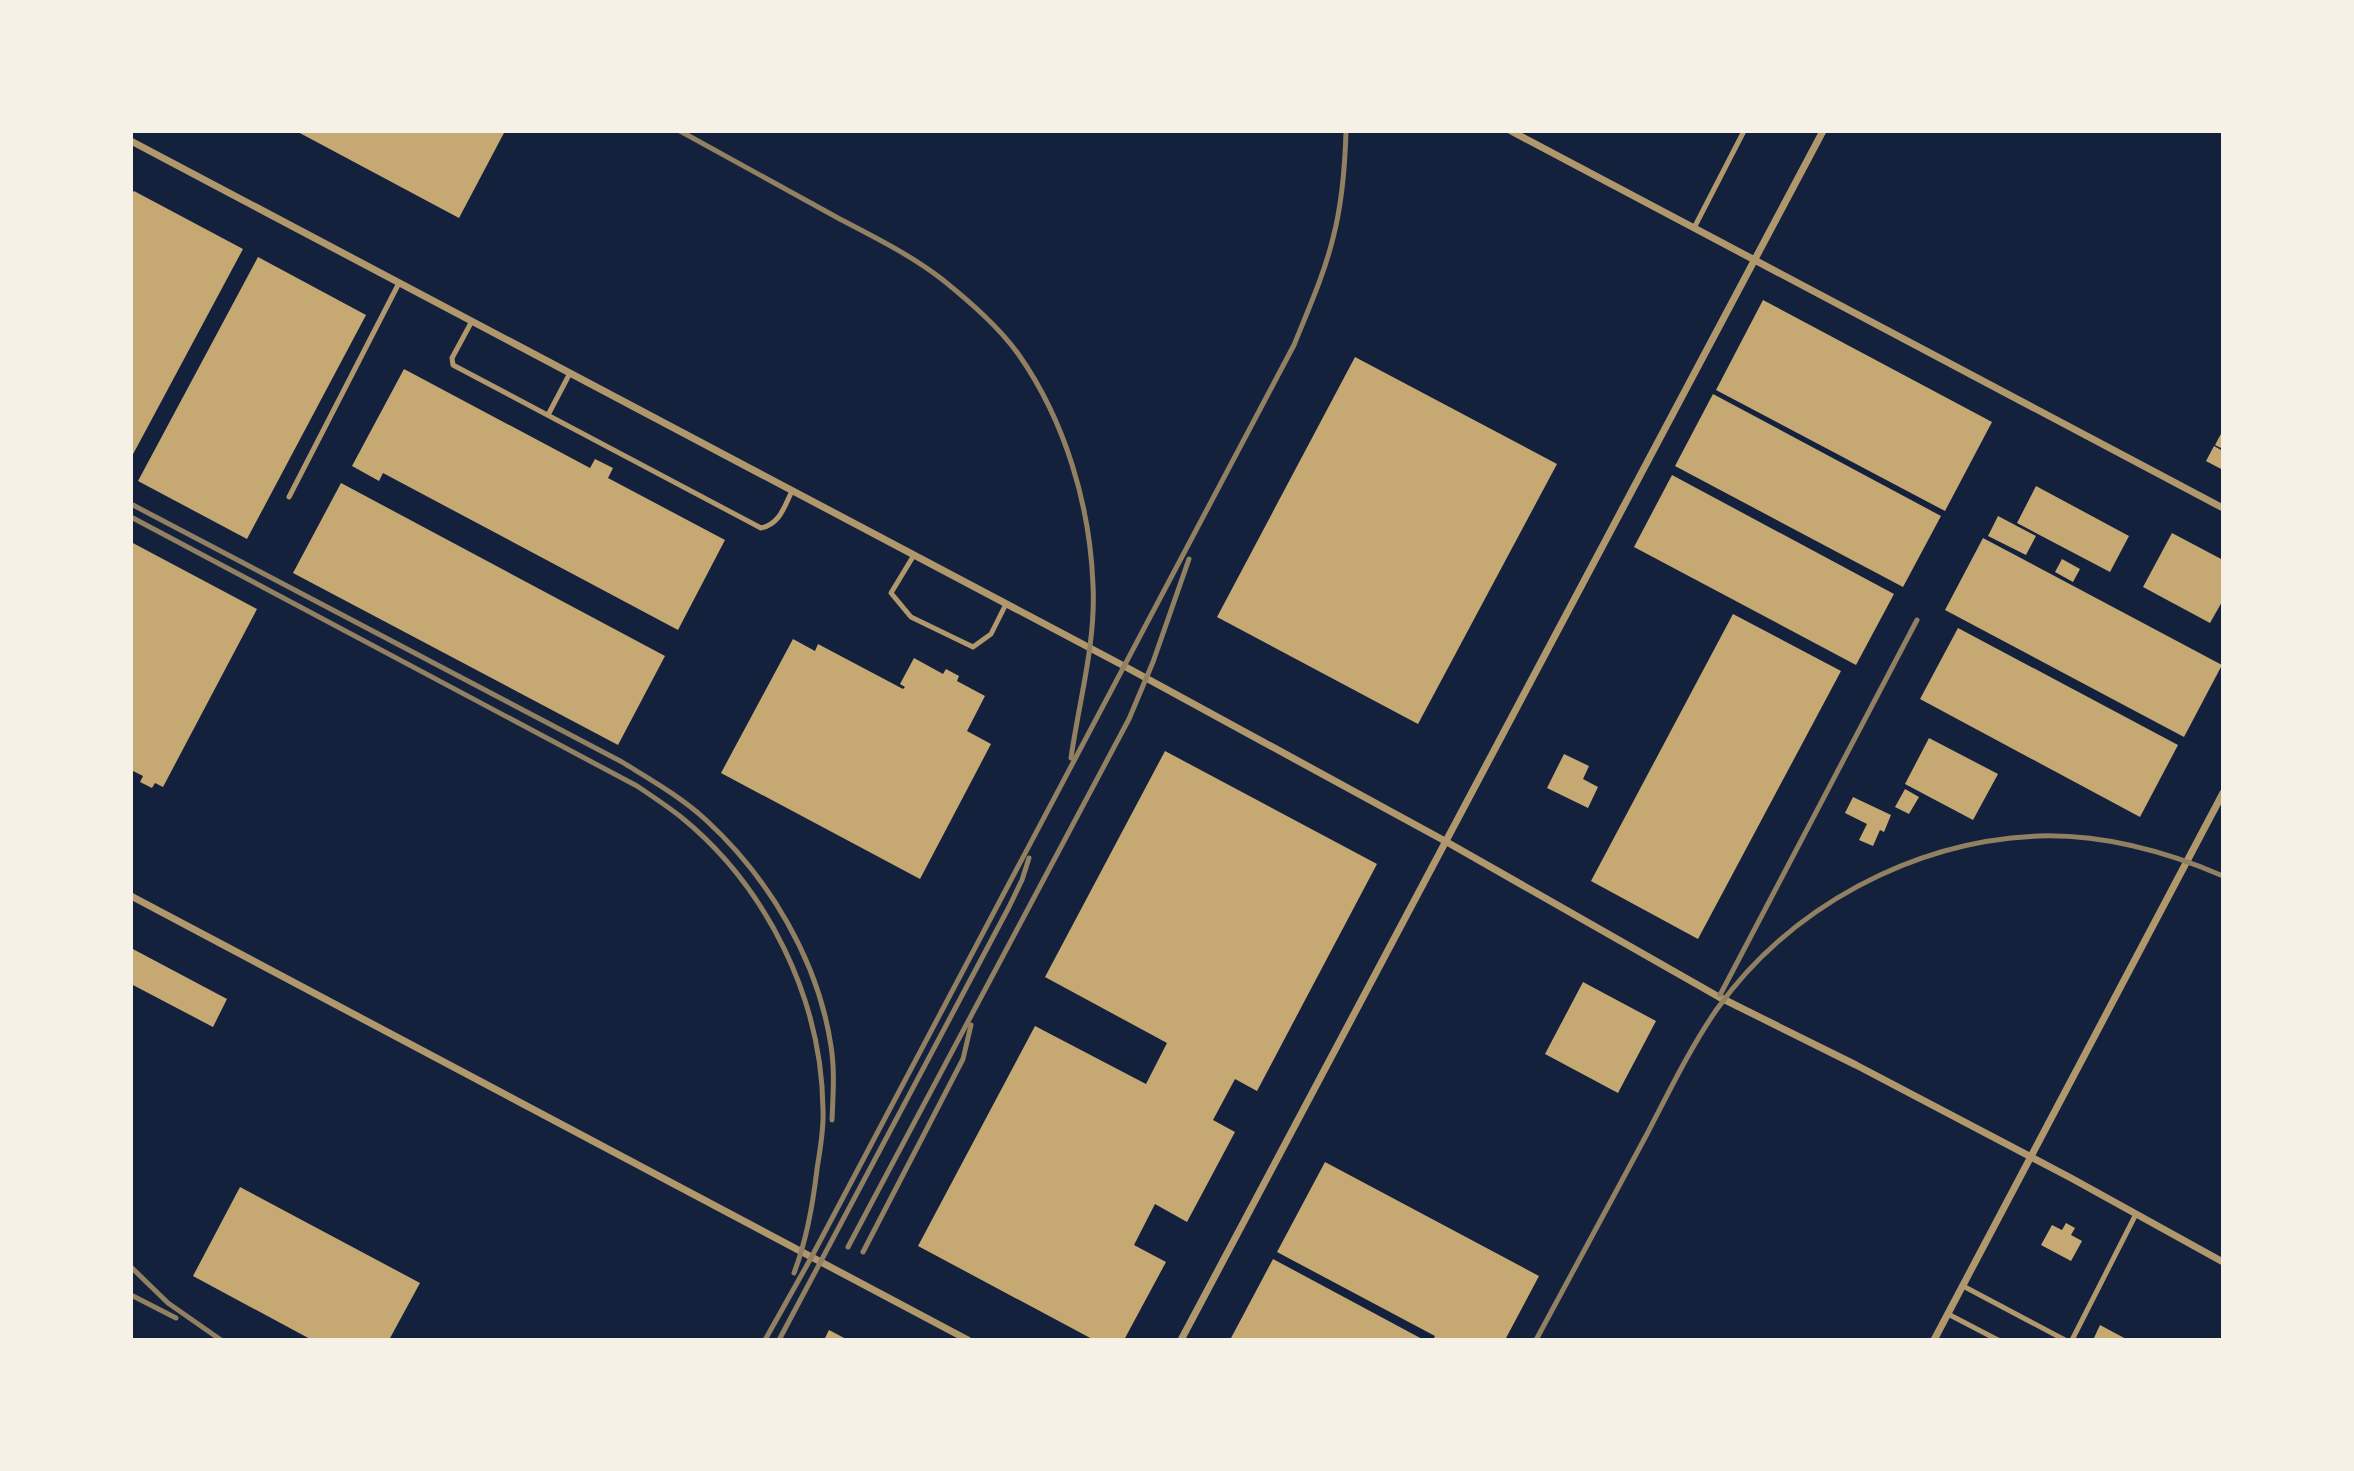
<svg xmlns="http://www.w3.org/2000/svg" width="2354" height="1471" font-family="'Times New Roman',serif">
	<rect width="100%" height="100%" fill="#14213d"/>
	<g fill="#c6a872">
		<polygon points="296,131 505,131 459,218"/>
		<polygon points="134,191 243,249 131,458 131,195"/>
		<polygon points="258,257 366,315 247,539 138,481"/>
		<polygon points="1763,300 1992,422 1945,511 1716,390"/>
		<polygon points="1355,357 1557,464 1418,724 1217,617"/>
		<polygon points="404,369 590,468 595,459 613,468 608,478 725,540 678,630 383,473 379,481 352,466"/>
		<polygon points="1713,394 1941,516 1903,587 1675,466"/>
		<polygon points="2223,430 2223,449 2215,445"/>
		<polygon points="2214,446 2223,451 2223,470 2206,461"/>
		<polygon points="1672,475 1894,594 1856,665 1634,547"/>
		<polygon points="341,483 665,656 618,745 293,573"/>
		<polygon points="2036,486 2129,536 2110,572 2017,523"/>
		<polygon points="1998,516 2036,536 2026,555 1988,536"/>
		<polygon points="2172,533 2223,560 2223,600 2210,623 2143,587"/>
		<polygon points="1983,538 2222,665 2184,737 1945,610"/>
		<polygon points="131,542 257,609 163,787 155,783 152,788 140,782 143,776 131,770"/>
		<polygon points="2062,559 2080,569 2073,582 2055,572"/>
		<polygon points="1733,614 1841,671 1698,939 1591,881"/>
		<polygon points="1958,628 2178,745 2140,817 1920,699"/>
		<polygon points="793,639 815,651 818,644 903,689 905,687 900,684 914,658 943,674 946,669 959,676 957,681 985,696 967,731 991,744 920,879 721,773"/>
		<polygon points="1929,738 1998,774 1973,820 1905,784"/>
		<polygon points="1165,751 1377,864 1257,1091 1235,1079 1213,1120 1235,1132 1187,1222 1155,1204 1134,1245 1166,1262 1124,1340 1094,1340 918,1246 1035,1026 1146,1084 1167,1043 1045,977"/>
		<polygon points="1564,754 1589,766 1583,779 1598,787 1588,808 1547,788"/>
		<polygon points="1905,789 1919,797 1909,814 1895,807"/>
		<polygon points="1853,797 1891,815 1884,832 1880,830 1873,846 1859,840 1867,824 1845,813"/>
		<polygon points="131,948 227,999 213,1027 131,984"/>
		<polygon points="1583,982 1656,1021 1618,1093 1545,1054"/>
		<polygon points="1325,1162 1539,1276 1505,1340 1433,1340 1435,1336 1277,1252"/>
		<polygon points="240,1187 420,1283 389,1340 312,1340 193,1276"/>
		<polygon points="2066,1223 2075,1228 2071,1235 2082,1241 2071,1261 2041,1245 2052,1225 2062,1230"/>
		<polygon points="1273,1259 1424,1340 1230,1340"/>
		<polygon points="2100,1325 2128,1340 2093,1340"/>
		<polygon points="829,1330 848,1340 824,1340"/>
	</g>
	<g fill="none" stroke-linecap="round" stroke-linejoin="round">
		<g stroke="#b1986c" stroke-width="5">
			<polyline points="1694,228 1744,131"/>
			<path d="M472,321L452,358L453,365L761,528C780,524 784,507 792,491"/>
			<polyline points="548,415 570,373"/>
			<polyline points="289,497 399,283"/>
			<polyline points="914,555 891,593 911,617 973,647 991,634 1006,604"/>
			<polyline points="1963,1286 2065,1340"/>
			<polyline points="1948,1314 1998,1340"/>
			<polyline points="2072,1340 2136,1214"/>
		</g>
		<g stroke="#b1986c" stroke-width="7">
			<polyline points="1511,131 2223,508"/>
			<polyline points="131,141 1124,666 1445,841 1719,997 1856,1065 2071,1178 2223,1262"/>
			<polyline points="131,896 968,1340"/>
			<polyline points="1181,1340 1823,131"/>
			<polyline points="1934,1340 2223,793"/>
		</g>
		<g stroke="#918062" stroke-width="5">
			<path d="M680,131C732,160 785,189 838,218C874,237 911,255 943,280C970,302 999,327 1019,355C1065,421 1090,505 1093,585C1096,643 1079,701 1071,758"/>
			<path d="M131,504L622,762C651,780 681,797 706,820C769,878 818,960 831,1046C835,1071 833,1095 832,1120"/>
			<path d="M131,517L637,786C652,796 667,806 681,817C767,887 822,999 823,1110C824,1129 820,1150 817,1169C813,1204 807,1239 794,1273"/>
			<polyline points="1720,995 1917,620"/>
			<polyline points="848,1247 1129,719 1153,662 1189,559"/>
			<polyline points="863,1252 963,1059 971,1025"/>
			<polyline points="131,1267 168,1303 221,1340"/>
			<polyline points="131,1295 176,1318"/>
			<path d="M765,1340L811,1258L1294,345C1308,310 1324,275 1333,238C1342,204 1345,167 1346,131"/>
			<polyline points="779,1340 1009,907 1022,880 1029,858"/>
			<path d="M1536,1340C1573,1271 1610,1203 1647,1134C1669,1092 1690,1048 1717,1009C1790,907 1913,841 2038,836C2101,834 2165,851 2223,876"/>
		</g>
	</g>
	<rect width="2354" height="1471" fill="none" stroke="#f6f1e7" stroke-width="266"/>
</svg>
